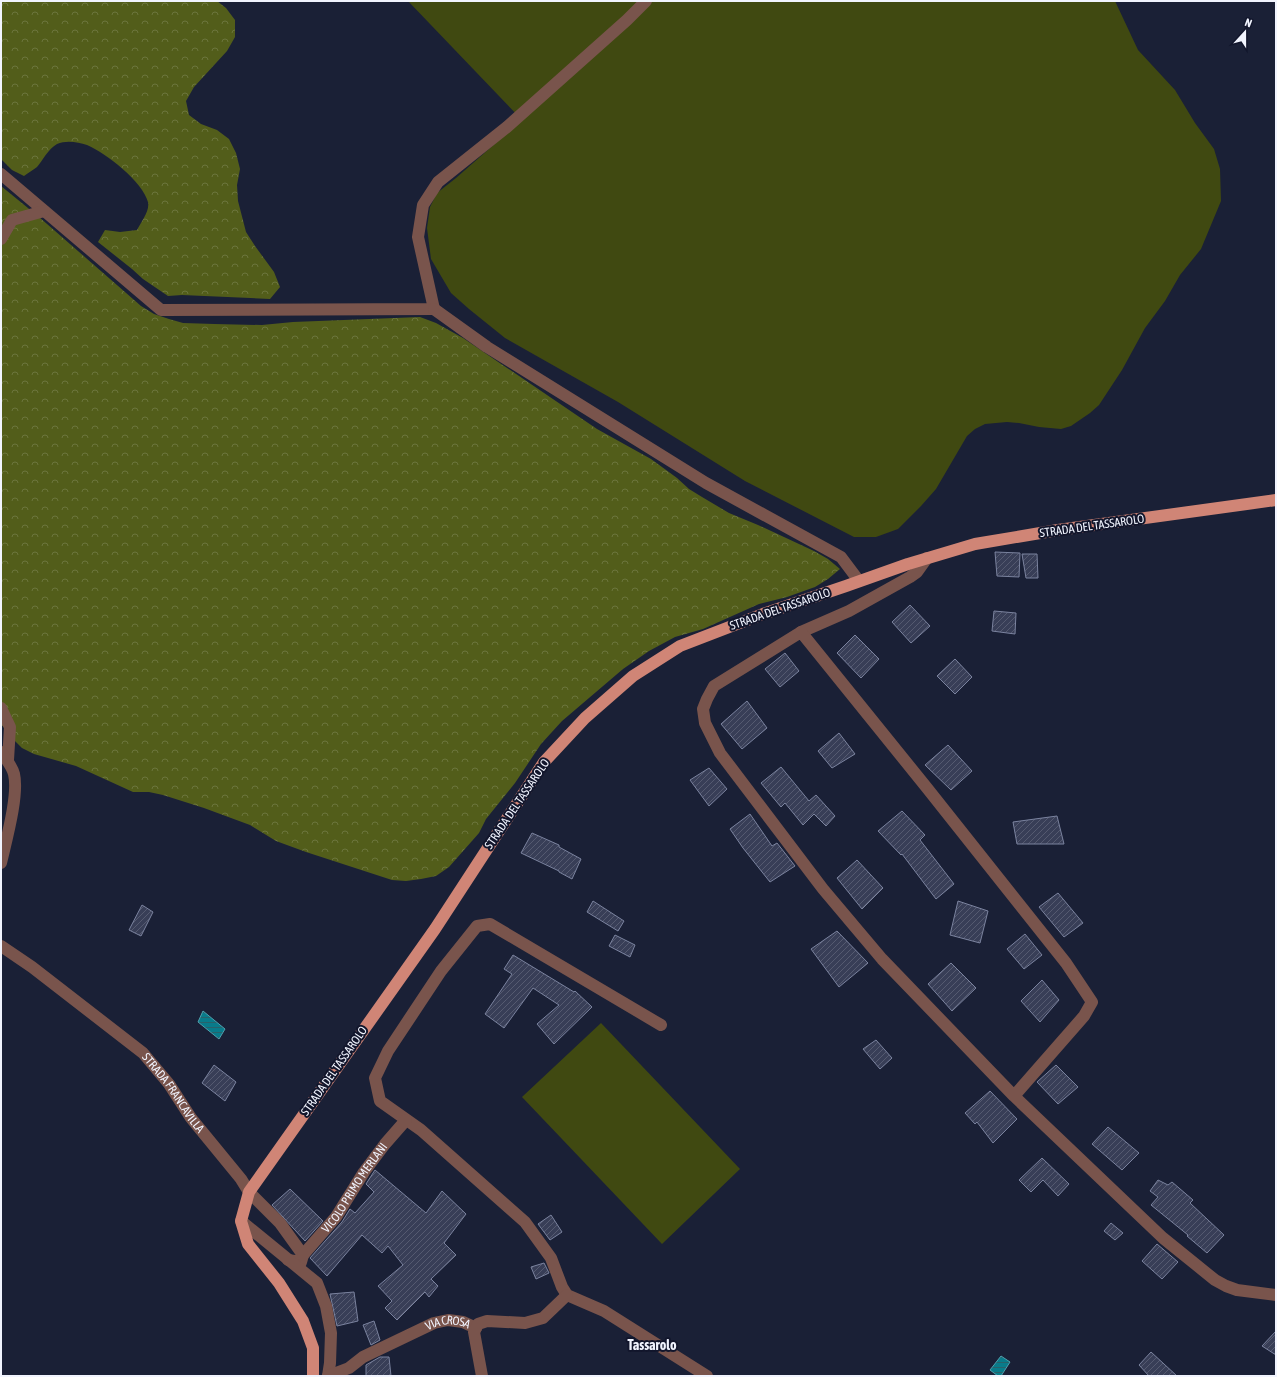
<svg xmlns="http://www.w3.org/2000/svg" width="1277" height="1377" font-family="'Asap Condensed',sans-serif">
	<defs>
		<pattern id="forest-crowns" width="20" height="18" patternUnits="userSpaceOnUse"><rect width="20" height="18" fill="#525d1a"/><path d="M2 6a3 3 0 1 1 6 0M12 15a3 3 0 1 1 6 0" fill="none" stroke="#6b753c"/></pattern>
		<pattern id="water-rules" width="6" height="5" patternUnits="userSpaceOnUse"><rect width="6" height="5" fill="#097b8a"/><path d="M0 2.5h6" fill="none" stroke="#28626b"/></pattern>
		<pattern id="building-hatch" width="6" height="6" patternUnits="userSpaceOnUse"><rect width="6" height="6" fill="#383e57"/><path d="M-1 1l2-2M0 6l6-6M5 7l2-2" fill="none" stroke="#555a70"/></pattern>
	</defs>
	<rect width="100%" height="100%" fill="#1a2036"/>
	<g fill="#404911">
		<polygon points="408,1 1115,1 1138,50 1175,90 1195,123 1214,149 1220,169 1221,201 1201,249 1180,275 1165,301 1145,328 1122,370 1099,405 1090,413 1071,426 1061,429 1039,427 1019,423 1007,422 985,424 975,429 967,436 936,489 921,506 898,529 876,537 854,537 745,481 618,402 505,338 469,309 451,293 431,259 427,228 430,207 437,193 456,178 522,120"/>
		<polygon points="601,1023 740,1169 662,1244 522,1097"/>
	</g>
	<g fill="url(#forest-crowns)">
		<path d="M1,1H217L226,8L235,20V37L227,51L194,87L186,101L189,115L201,124L217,130L229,139L236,153L240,169L237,185L238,201L246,232L255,246L274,272L280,287L270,299L182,295L168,296L143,279L132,269L98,242L105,230L120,232L137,230C141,222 150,211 148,202C143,182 106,153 87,145C78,142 66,140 57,144C48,149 43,160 37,167C33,170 28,173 24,176L12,170L1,159Z"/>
		<polygon points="1,186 39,217 141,306 154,314 169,319 183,323 214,324 262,325 293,322 420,317 436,323 463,338 597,429 651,459 677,478 689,489 702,497 729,513 758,525 814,551 828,559 840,569 828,579 815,587 787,597 759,604 703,629 675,637 649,651 623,669 562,721 541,744 515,783 486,819 479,833 449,867 436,876 421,879 406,881 392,880 306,852 276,841 250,825 204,808 163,795 149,792 133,792 76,766 34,754 22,748 12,738 1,724"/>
	</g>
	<g fill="url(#water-rules)" stroke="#4f9fad">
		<polygon points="203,1011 225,1029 219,1039 198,1022"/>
		<polygon points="1001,1356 1010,1362 1001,1376 998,1376 990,1370"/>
	</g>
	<g fill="url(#building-hatch)" stroke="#7b839f">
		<polygon points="995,552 1020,553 1019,577 997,576"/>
		<polygon points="1022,554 1037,554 1038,578 1026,578"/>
		<polygon points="910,605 930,626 911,643 892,622"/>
		<polygon points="994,611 1016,613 1015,634 992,631"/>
		<polygon points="855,635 879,659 861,678 837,653"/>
		<polygon points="785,653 799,671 780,687 765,669"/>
		<polygon points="955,659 972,677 955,694 937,676"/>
		<polygon points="747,701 767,728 742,749 721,724"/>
		<polygon points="839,733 855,754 832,768 818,751"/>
		<polygon points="948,745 972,771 951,790 925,765"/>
		<polygon points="781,767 809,801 816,795 835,816 826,826 814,814 803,825 785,803 781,807 761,783"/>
		<polygon points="709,768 727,789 709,806 690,780"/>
		<polygon points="902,811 925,835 920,840 954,884 936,899 902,854 901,855 878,831"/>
		<polygon points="750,814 772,846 777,843 795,866 770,882 743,848 730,829"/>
		<polygon points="1057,816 1064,844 1017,844 1013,822"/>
		<polygon points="532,833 559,845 559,847 581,859 572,879 559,872 559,871 521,853"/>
		<polygon points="857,860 883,888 862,909 837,878"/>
		<polygon points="1058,893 1083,923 1064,937 1039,907"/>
		<polygon points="593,901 624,921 618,931 587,912"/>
		<polygon points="958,901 988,911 980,943 950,935"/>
		<polygon points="142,905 153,912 141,936 129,930"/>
		<polygon points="837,931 868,963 839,987 811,949"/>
		<polygon points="1025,934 1042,955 1024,969 1007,949"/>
		<polygon points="615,935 635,945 630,957 609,946"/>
		<polygon points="513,955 574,992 575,991 592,1007 554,1044 537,1024 559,1005 533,988 504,1028 485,1014 512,974 504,969"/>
		<polygon points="951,963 976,988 952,1011 928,984"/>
		<polygon points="1042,980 1059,1000 1040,1022 1021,1001"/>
		<polygon points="876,1040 892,1058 880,1069 863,1049"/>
		<polygon points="214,1065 236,1082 225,1101 202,1083"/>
		<polygon points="1056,1065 1078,1087 1058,1104 1037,1082"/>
		<polygon points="990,1091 1017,1119 993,1143 977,1122 975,1124 965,1113"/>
		<polygon points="1108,1127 1139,1153 1122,1170 1092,1144"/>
		<polygon points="1042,1158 1069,1184 1058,1196 1043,1180 1031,1192 1019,1180"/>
		<polygon points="375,1170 426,1213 442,1191 466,1214 444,1243 456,1255 431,1279 438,1286 429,1297 425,1292 397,1320 385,1308 392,1301 378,1286 403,1265 388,1246 382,1253 362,1235 327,1276 310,1258 342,1222 350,1209 355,1213 374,1192 366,1184"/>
		<polygon points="1158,1180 1168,1185 1172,1182 1193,1200 1190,1203 1224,1235 1207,1253 1187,1236 1188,1235 1151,1205 1158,1197 1150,1191"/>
		<polygon points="290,1189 323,1221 305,1241 272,1205"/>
		<polygon points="551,1215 562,1232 550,1240 538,1224"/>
		<polygon points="1111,1223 1123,1233 1115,1240 1104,1231"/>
		<polygon points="1157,1244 1178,1262 1162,1279 1142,1261"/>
		<polygon points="544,1263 549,1273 536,1279 531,1267"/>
		<polygon points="354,1292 358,1321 337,1326 330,1294"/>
		<polygon points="374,1321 380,1340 371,1345 363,1325"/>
		<polygon points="1276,1331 1276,1355 1262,1346"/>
		<polygon points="1151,1352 1177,1376 1149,1376 1139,1365"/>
		<polygon points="380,1357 389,1357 391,1376 366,1376 366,1365"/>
	</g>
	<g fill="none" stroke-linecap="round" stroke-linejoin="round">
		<g stroke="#79544c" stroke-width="12">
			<polyline points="1,174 161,310 434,309 418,237 423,205 438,182 507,127 627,20 646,1"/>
			<polyline points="1,239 12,220 44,211"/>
			<polyline points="434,309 487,347 706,483 841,557 859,581"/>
			<polyline points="801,632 849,611 910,577 917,572 927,558"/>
			<polyline points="1,708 10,727 8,760"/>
			<path d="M1,752C6,759 12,766 14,774C19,795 6,841 1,863"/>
			<path id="s1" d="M1,946L32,967L143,1053L169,1084L191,1118L241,1179L249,1192L280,1223L303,1255L301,1262L288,1260"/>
			<polyline points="661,1025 490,924 477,926 441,971 388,1051 375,1078 380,1101 421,1130 525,1222 551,1258 562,1287 567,1295 604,1311 707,1376"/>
			<polyline points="1014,1096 1084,1016 1092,1002 1066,963 927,788 801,632 714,686 707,699 703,709 705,723 720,753 823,889 882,959 1014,1096 1163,1238 1215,1280 1226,1286 1237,1290 1276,1295"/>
			<polyline points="241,1221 317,1283 326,1306 331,1333 330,1363 328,1376"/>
			<path id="s2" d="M303,1255L336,1217L364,1172L385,1144L406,1120"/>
			<path id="s3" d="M328,1376L349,1368L363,1357L434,1323L448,1320L463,1322L476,1328"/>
			<polyline points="482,1376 474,1332 478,1324 487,1321 525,1323 543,1318 567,1295"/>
		</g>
		<polyline stroke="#d08576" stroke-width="12" points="313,1376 313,1348 303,1321 279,1283 248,1244 241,1221 249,1192 435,929 544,762 585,718 633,676 680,646 763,614 846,586 908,564 975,544 1058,530 1276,500"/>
	</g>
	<g text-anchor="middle" stroke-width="4" stroke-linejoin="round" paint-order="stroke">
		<g font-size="12" fill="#f1f4fe" stroke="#12162c">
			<text transform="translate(1092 526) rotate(-8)" y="4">STRADA DEL TASSAROLO</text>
			<text transform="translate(780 609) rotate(-19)" y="4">STRADA DEL TASSAROLO</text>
			<text transform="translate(517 804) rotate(-56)" y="4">STRADA DEL TASSAROLO</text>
			<text transform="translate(334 1071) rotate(-55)" y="4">STRADA DEL TASSAROLO</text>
			<text dy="4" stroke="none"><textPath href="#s1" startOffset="228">STRADA FRANCAVILLA</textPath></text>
			<text dy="4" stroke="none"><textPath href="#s2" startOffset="85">VICOLO PRIMO MERLANI</textPath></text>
			<text dy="4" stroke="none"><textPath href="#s3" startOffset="133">VIA CROSA</textPath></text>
		</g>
		<g font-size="14" font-weight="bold" fill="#f1f4fe" stroke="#12162c">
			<text x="652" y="1350">Tassarolo</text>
		</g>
	</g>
	<rect width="1277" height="1377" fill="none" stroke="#f1f4fe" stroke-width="4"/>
	<g transform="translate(1245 32) rotate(21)" stroke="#12162c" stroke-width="3" paint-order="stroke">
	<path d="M0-3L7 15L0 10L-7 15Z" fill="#f1f4fe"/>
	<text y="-6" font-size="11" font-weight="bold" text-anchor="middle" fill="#f1f4fe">N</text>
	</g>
</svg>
